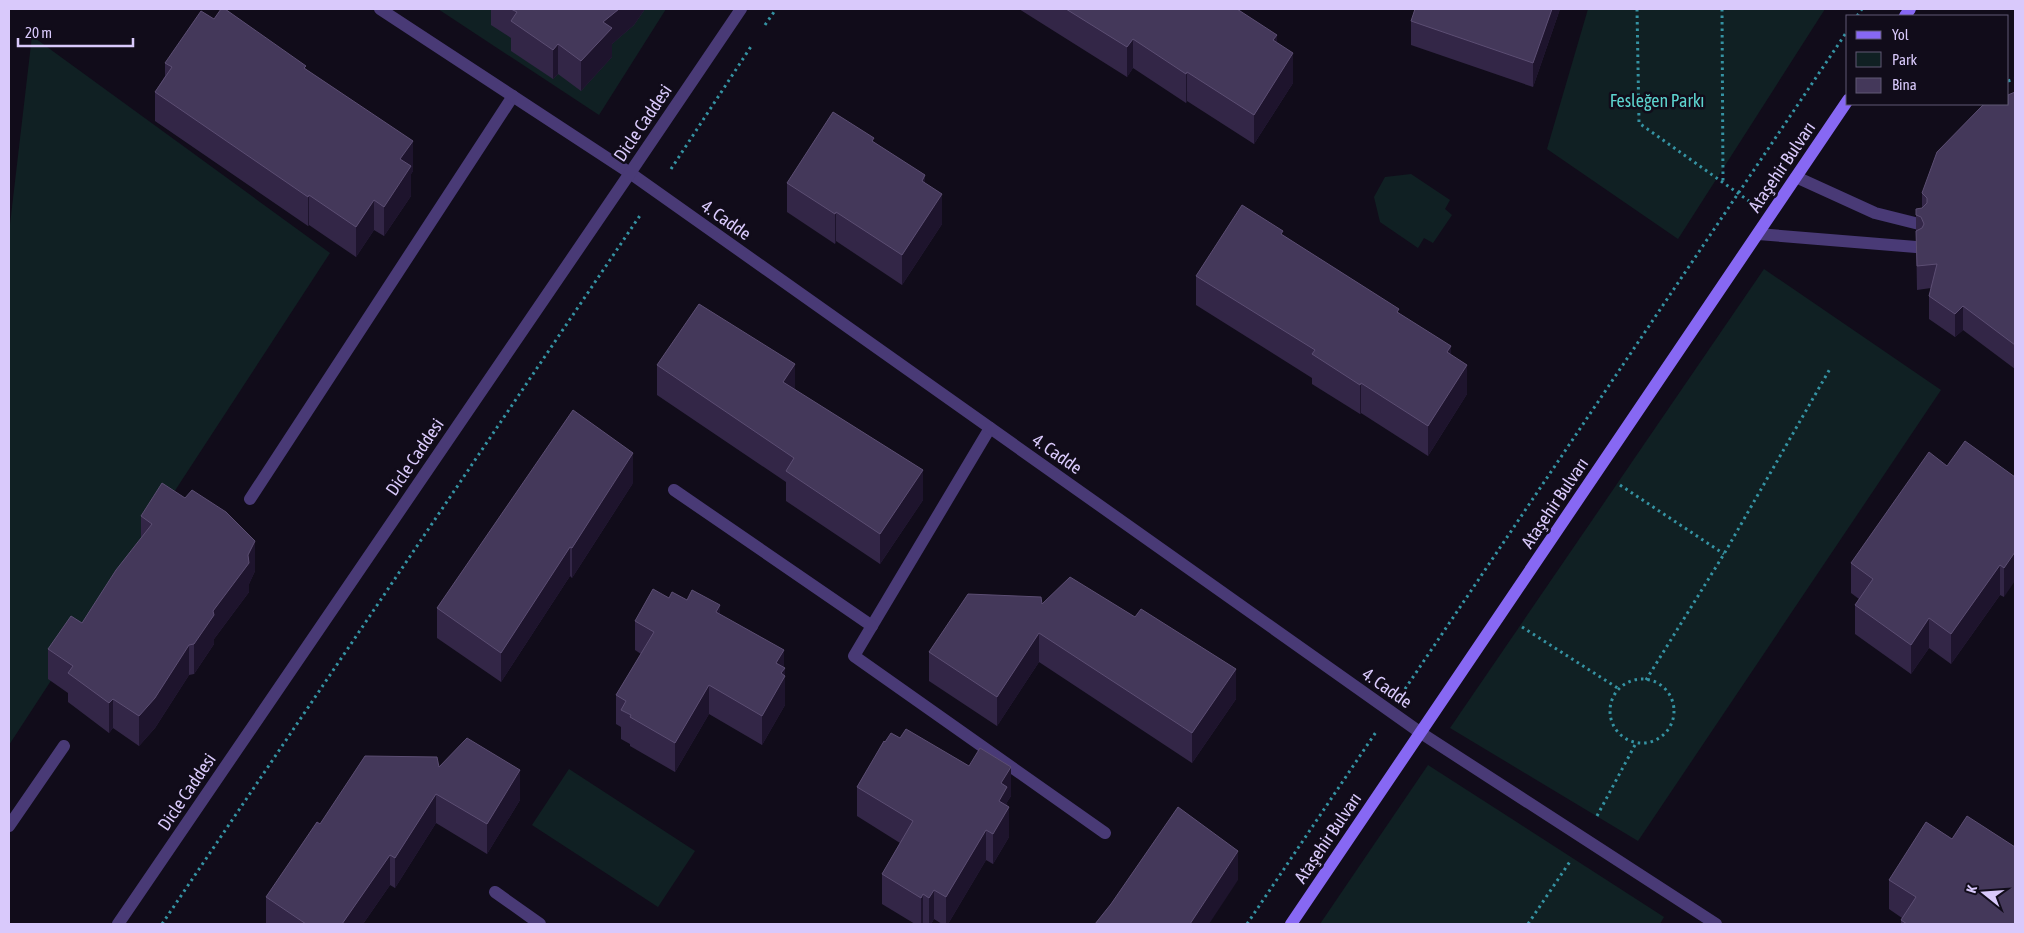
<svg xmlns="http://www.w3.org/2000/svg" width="2024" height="933" font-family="'Asap Condensed',sans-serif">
	<rect width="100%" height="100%" fill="#110c1a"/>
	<g fill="#102023">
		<polygon points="438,9 666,9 599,115"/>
		<polygon points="1588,9 1825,9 1678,239 1547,149"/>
		<polygon points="32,36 330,253 9,745 9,233"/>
		<polygon points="1411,174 1450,200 1445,209 1452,215 1433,243 1424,238 1418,248 1380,222 1374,197 1385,177"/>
		<polygon points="1764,269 1941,390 1638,841 1450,728"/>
		<polygon points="1428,765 1664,917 1660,924 1320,924"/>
		<polygon points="569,769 695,851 658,907 532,825"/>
	</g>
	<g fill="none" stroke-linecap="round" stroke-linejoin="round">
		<g stroke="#3593a3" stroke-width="3" stroke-dasharray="2.5 4" stroke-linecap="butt">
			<polyline points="1637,9 1639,123 1749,201"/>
			<polyline points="1722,9 1723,182"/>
			<polyline points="1857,16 1862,9"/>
			<polyline points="765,25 776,9"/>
			<polyline points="2008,81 2015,79"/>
			<polyline points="671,169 752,45"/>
			<polyline points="1620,485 1724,554"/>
			<polyline points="1522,627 1619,689"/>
			<circle cx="1642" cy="711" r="32"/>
			<polyline points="1646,680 1724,554 1831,367"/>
			<polyline points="1405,689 1848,30"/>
			<polyline points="1597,816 1636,743"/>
			<polyline points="162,924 641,214"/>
			<polyline points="1247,924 1376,732"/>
			<polyline points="1528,924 1571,860"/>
		</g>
		<g stroke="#493a76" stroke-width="12">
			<polyline points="1796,177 1875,213 1919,224"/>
			<polyline points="1758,234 1916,247"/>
			<polyline points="990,428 854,656 1105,833"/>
			<polyline points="674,490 872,626"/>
			<polyline points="250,499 513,96"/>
			<polyline points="9,826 64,746"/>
			<polyline points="495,892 540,924"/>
		</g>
		<g stroke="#493a76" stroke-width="12">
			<polyline points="380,9 630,173 1421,733 1716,924"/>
			<polyline points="118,924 630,173 741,9"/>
		</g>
		<g stroke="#8768f3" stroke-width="12">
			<polyline points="1905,16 1910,9"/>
			<polyline points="1291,924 1848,100"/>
		</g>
	</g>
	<g fill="#332647">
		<polygon points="491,9 645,9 634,25 612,44 612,57 581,91 558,74 553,79 511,51 511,38 491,25"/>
		<polygon points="1019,9 1237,9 1277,43 1293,83 1254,144 1187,101 1186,103 1133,68 1127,77"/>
		<polygon points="1560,9 1533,87 1411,45 1411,21"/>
		<polygon points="214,19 306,69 413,171 411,174 411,196 384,236 374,230 356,257 309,225 308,226 155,121 155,92 165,76 165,63"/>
		<polygon points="2015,92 2015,369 1963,330 1955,337 1929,319 1929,296 1931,288 1917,290 1916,232 1916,209 1922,208 1922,193"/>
		<polygon points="874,142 925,183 942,224 902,285 836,241 835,244 787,212 787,183"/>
		<polygon points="1283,235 1399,313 1451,355 1467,394 1428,456 1361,413 1360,414 1312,384 1312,378 1196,305 1196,276"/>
		<polygon points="657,365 795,389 923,500 880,564 786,501 786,482 657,395"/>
		<polygon points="1947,466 2015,477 2004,597 2000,595 1951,664 1929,648 1911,674 1855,634 1855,605 1859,599 1851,593 1851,563"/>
		<polygon points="633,483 572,578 570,576 501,682 437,638 437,608"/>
		<polygon points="141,516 255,571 249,584 249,592 214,639 214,644 194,674 189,675 155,728 139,746 113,728 109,733 68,702 68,693 48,679 48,649 82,623 141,538"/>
		<polygon points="669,598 687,600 720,614 785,668 785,705 762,745 709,714 675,772 630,746 630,744 621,739 621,727 616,724 616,695 641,654 635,650 635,621"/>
		<polygon points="1042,604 1236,699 1192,763 1039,662 997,726 929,681 929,652"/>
		<polygon points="900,738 1011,796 1007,802 1009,837 993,864 986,860 948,924 942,924 934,919 931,924 915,924 882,904 882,874 900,843 857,816 857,787 885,742"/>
		<polygon points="439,767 520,800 487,854 436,823 395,888 390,885 363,924 266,924 266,897 320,824"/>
		<polygon points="1889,880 2015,924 1901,924 1901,920 1902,918 1889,909"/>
	</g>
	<g fill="#1e142d">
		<polygon points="619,9 645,9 634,25 612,44 612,57 581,91 581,61 603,22"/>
		<polygon points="1552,9 1560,9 1533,87 1533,63"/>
		<polygon points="1277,35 1277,64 1273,40"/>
		<polygon points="1133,39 1133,68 1127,77 1127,47"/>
		<polygon points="558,44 558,74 553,79 553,50"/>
		<polygon points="1293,53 1293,83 1254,144 1254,115"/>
		<polygon points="1187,72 1187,101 1186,103 1186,74"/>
		<polygon points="413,141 413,171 411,174 411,196 384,236 384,207 400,159"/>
		<polygon points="925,175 925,205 922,181"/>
		<polygon points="942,194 942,224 902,285 902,255"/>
		<polygon points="309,195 309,225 308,226 308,197"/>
		<polygon points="374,200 374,230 356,257 356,227"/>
		<polygon points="836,212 836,241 835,244 835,214"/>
		<polygon points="1963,306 1963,330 1955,337 1955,314"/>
		<polygon points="1451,346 1451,376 1447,352"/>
		<polygon points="795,364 795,394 783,382"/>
		<polygon points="1467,365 1467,394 1428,456 1428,426"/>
		<polygon points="1361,383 1361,413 1360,414 1360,385"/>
		<polygon points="633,453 633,483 572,578 572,548"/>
		<polygon points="923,470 923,500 880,564 880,534"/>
		<polygon points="255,541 255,571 249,584 249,592 214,639 214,644 194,674 194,644 213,611 248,555"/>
		<polygon points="570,547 570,576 501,682 501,653"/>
		<polygon points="2015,552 2015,581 2004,597 2004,568"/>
		<polygon points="2000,565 2000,595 1951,664 1951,634"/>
		<polygon points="720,605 720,635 716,612"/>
		<polygon points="1929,618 1929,648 1911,674 1911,645"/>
		<polygon points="1039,633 1039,662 997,726 997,697"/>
		<polygon points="189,645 189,675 155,728 139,746 139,716"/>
		<polygon points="784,650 784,670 785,668 785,705 762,745 762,716 776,663"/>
		<polygon points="1236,669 1236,699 1192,763 1192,733"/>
		<polygon points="709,685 709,714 675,772 675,743"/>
		<polygon points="113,699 113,728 109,733 109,703"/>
		<polygon points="1011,767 1011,796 1007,802 1007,810 1009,807 1009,837 993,864 993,834 999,801 1001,783"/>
		<polygon points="520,770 520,800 487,854 487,824"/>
		<polygon points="436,794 436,823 395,888 395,858"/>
		<polygon points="986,830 986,860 948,924 946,924 946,897"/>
		<polygon points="1238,851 1238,880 1209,924 1190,924"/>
		<polygon points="390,855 390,885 363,924 342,924"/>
		<polygon points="934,890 934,919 931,924 929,924 929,898"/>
		<polygon points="923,894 923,924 921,924 921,898"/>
	</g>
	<g fill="#44385a" stroke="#5c4e73">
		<polygon points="221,9 225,9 306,66 304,68 413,141 400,159 411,166 384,207 374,200 356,227 309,195 308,197 155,92 172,67 165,63 201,11 214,19"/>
		<polygon points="511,9 619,9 603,22 612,28 581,61 558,44 553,50 511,21 517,12"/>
		<polygon points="1066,9 1237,9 1277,35 1273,40 1293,53 1254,115 1187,72 1186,74 1133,39 1127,47"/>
		<polygon points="1415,9 1552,9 1533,63 1411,21"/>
		<polygon points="2015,92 2015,345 1963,306 1955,314 1929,296 1937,264 1917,266 1916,231 1922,228 1924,224 1921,217 1916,215 1916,209 1922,208 1927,203 1927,198 1922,193 1937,152 1983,105 1986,104 2008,104 2008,95"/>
		<polygon points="833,112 874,138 872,141 925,175 922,181 942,194 902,255 836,212 835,214 787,183"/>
		<polygon points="1242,205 1283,231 1281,234 1399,309 1397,312 1451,346 1447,352 1467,365 1428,426 1361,383 1360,385 1312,354 1315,350 1196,276"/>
		<polygon points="699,304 795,364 783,382 923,470 880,534 786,471 794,458 657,365"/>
		<polygon points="573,410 633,453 572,548 570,547 501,653 437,608"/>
		<polygon points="1965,441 2015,477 2015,552 2004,568 2000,565 1951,634 1929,618 1911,645 1855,605 1873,579 1851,563 1929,452 1947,466"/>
		<polygon points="162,483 185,498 192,490 226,512 255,541 248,555 249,563 213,611 214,615 194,644 189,645 155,698 139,716 113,699 109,703 68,673 73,666 48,649 71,616 82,623 116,570 152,524 141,516"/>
		<polygon points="1070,577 1135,617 1141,609 1236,669 1192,733 1039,633 997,697 929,652 968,594 1041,597 1042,604"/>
		<polygon points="653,589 669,598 672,592 687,600 692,590 720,605 716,612 784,650 776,663 785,668 781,673 785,676 762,716 709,685 675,743 630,717 631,715 621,710 626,701 616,695 654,632 635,621"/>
		<polygon points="906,729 969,766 980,748 1011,767 1001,783 1007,787 999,801 1009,807 993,834 986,830 946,897 934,890 929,898 923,894 921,898 882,874 913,821 857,787 884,741 885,742 891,733 900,738"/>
		<polygon points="467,738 520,770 487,824 436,794 395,858 390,855 342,924 306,924 266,897 317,822 320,824 365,756 437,757 439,767"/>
		<polygon points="1178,807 1238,851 1190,924 1095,924 1111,904"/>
		<polygon points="1967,816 2015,847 2015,924 1907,924 1901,920 1916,897 1889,880 1926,822 1952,839"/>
	</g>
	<g text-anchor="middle" stroke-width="5" stroke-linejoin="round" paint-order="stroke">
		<g font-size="18" fill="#5dd3ce" stroke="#110c1a">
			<text x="1657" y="107">Fesleğen Parkı</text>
		</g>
		<g font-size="18" fill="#d9c9fb" stroke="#110c1a">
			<text transform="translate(643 123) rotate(-56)" y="6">Dicle Caddesi</text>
			<text transform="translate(1782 167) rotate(-56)" y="6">Ataşehir Bulvarı</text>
			<text transform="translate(726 220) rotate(35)" y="6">4. Cadde</text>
			<text transform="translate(1057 454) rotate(35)" y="6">4. Cadde</text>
			<text transform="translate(415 457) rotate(-56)" y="6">Dicle Caddesi</text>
			<text transform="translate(1555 503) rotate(-56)" y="6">Ataşehir Bulvarı</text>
			<text transform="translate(1387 688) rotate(35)" y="6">4. Cadde</text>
			<text transform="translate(187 792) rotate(-56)" y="6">Dicle Caddesi</text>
			<text transform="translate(1328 838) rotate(-56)" y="6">Ataşehir Bulvarı</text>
		</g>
	</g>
	<rect width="2024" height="933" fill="none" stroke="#d9c9fb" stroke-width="20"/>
	<rect x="1846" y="15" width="162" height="90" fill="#110c1a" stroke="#615874"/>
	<rect x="1856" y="31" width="25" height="8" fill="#8768f3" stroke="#615874"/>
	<text x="1892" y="40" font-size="15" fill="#d9c9fb">Yol</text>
	<rect x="1856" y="52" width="25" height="15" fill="#102023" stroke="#615874"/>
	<text x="1892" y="65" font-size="15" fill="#d9c9fb">Park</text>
	<rect x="1856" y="78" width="25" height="15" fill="#44385a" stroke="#615874"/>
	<text x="1892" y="90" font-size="15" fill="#d9c9fb">Bina</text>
	<g transform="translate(1984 893) rotate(287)" stroke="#110c1a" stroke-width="4" paint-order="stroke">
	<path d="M0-4L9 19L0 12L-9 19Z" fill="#d9c9fb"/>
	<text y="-8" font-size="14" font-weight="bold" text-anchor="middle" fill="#d9c9fb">K</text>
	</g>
	<path d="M18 38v8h115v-8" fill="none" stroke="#d9c9fb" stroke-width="2.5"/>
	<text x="25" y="38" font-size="15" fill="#d9c9fb" stroke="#110c1a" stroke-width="4" paint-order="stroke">20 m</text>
</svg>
